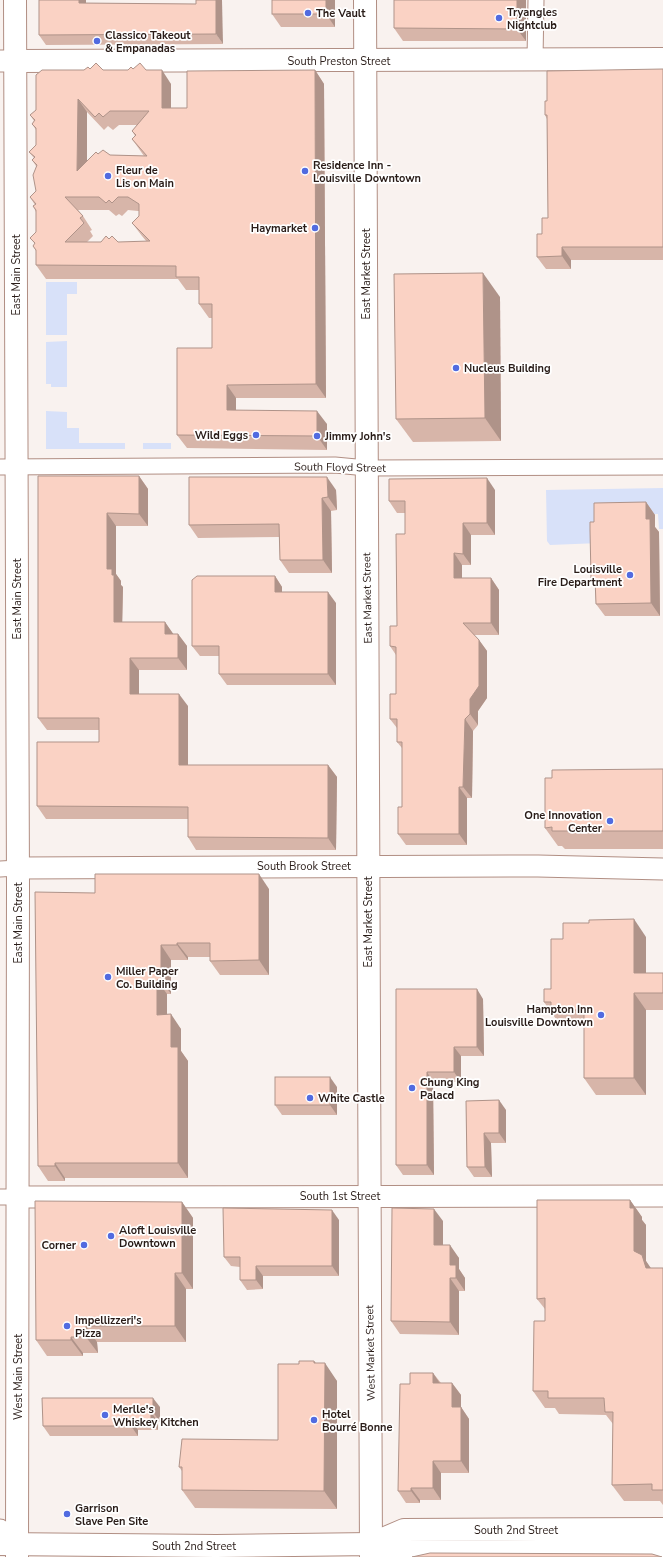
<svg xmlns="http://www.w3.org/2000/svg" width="663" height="1557" font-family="'Nunito Sans',sans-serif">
	<rect width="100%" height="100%" fill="#f9f2ef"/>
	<g fill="#d8e1f9">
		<polygon points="46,282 77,282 77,294 67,294 67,335 46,335"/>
		<polygon points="67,341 67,387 51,387 51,384 46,384 46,342"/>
		<polygon points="46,411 67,412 67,428 79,428 79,443 125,443 125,449 46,449"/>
		<rect x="143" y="443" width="28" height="6"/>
		<polygon points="663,488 663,529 659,529 658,514 601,514 600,543 550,545 547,541 546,490"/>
	</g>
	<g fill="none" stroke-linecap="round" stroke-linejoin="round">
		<defs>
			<g id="street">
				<polyline points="535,60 536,0"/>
				<polyline points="0,467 335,465 367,468 663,467"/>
				<polyline points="0,869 18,868"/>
				<polyline points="0,1197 17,1197"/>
			</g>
			<g id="secondary">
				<polyline points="0,61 16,61"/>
				<polyline points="18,868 538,866 663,869"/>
				<polyline points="17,1197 663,1196"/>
				<polyline points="0,1530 18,1544"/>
			</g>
			<g id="primary">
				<polyline points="15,0 18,887 17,1557"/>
				<polyline points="365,0 371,1557"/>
				<polyline points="16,61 663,59"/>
				<polyline points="0,1544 216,1546 371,1544 404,1552 663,1550"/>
				<polyline points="371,1544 404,1530 663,1529"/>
			</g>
		</defs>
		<use href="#street" stroke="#b18e83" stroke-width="17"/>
		<use href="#secondary" stroke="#b18e83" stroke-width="23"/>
		<use href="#primary" stroke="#b18e83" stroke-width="24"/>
		<use href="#street" stroke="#fff" stroke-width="15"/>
		<use href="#secondary" stroke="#fff" stroke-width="21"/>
		<use href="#primary" stroke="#fff" stroke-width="22"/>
	</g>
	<g fill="#d7b5a9" fill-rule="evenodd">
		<polygon points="39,0 86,0 86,3 196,4 223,44 46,45 39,35"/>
		<polygon points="335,0 335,27 281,27 272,14"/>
		<polygon points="394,0 526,0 526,41 403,41 394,28"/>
		<path d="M90,69L103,70H128L133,69L146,70L171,84V108H187L315,70L324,84L326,398H236V410L327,424V450L187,448L177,435L212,348V318H209L199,304V290H186L178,279H46L36,265V251L33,246L35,244L30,238L36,232V212L33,206L35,205L30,197L36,191V166L32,160L34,158L29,152L36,145V130L32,124L34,121L30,115L84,70ZM87,112L104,130L108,126L113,130L119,125H137L132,131L135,136L132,139L144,156L110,155L98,154L87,161ZM78,210H109L116,216L119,214L122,216L128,210L138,211H139V216L132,223L142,236L147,242H118L109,239L101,242H87L93,236L90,231L92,230L83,216Z"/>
		<polygon points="663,69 663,260 571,260 571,269 546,269 537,257 542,234 548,218 547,119 545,115"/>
		<polygon points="500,297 501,441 413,442 396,419"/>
		<polygon points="38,476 139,476 148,489 148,526 116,526 116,574 121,581 121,585 123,587 122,622 165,622 173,634 178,634 187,646 187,670 139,670 139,694 188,706 188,765 328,765 337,777 336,850 196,850 188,837 188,819 46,819 37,806 99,742 99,730 47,730 38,718"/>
		<polygon points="336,490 337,510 331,511 332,573 289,573 280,560 279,537 198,538 189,525"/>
		<polygon points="495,490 495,535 471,535 471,565 462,565 462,578 491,578 499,590 499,635 474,635 479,640 487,651 487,698 478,711 478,725 473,731 472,798 467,798 467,845 406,845 398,834 402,807 402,748 397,742 397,728 390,719 396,694 396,655 390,646 397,626 405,534 405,513 397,513 389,501"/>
		<polygon points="646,502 655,515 655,527 659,532 660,616 605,616 596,604 595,584 591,578 594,522"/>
		<polygon points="275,576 282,587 282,592 336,603 336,685 227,685 219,674 219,656 200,656 192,646"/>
		<polygon points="663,769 663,849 565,849 562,846 558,846 545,828 552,778"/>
		<polygon points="269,889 269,975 220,975 210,961 210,957 188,957 188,960 171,960 171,994 167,994 167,1014 181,1029 181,1051 188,1061 188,1178 65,1178 65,1181 48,1181 38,1166 95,893"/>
		<polygon points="646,937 646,973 663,973 663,1010 646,1010 646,1095 596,1095 584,1078 584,1027 563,1027 557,1019 556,1019 544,1002"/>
		<polygon points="396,989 483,999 484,1056 461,1056 461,1082 433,1082 434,1175 403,1175 396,1165"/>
		<polygon points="337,1087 337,1115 282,1115 275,1105"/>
		<polygon points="466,1101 506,1110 506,1143 491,1143 492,1177 474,1177 467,1167"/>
		<polygon points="630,1200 642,1217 642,1220 646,1225 646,1261 650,1268 663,1268 663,1505 660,1501 624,1501 612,1485 613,1424 606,1415 559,1414 555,1408 545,1408 533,1391 545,1321 545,1309 537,1299"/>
		<polygon points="182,1202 193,1218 193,1289 186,1289 186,1342 97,1342 98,1353 83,1353 83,1356 47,1356 36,1340"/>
		<polygon points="339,1220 339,1276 263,1276 263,1289 247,1290 240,1280 240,1267 231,1266 224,1257"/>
		<polygon points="443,1221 443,1245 459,1258 459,1269 465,1278 465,1291 459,1291 459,1335 400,1334 391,1321"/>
		<polygon points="314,1361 316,1363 337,1381 337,1509 195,1508 182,1490 182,1471 179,1467 278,1440 299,1364"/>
		<polygon points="433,1373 441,1383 452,1383 461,1395 461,1407 469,1419 469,1473 441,1473 441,1500 420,1500 420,1503 406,1503 398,1491 410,1384"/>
		<polygon points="160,1407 160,1422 158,1422 158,1430 138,1430 138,1436 50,1436 43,1426"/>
	</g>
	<g fill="#af9389">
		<polygon points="79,0 86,0 86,13 79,3"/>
		<polygon points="216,0 222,0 223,44 216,34"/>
		<polygon points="326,0 335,0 335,27 326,14"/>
		<polygon points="517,0 526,0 526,41 517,29"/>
		<polygon points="162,70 171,84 171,121 162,108"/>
		<polygon points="315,70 324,84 326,398 316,384"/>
		<polygon points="78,99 87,112 87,184 77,171"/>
		<polygon points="562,247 571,260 571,269 562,256"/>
		<polygon points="483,273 500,297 501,441 485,418"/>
		<polygon points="227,385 236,398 236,424 227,410"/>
		<polygon points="317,411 327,424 327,450 317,436"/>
		<polygon points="139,476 148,489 148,526 139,514"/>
		<polygon points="327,477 336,490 337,510 328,497"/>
		<polygon points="487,478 495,490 495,535 487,523"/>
		<polygon points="322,498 331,511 332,573 323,560"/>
		<polygon points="646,502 655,515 655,527 659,532 660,616 651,603 646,519"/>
		<polygon points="107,513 116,526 116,574 121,581 121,585 123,587 122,635 114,622 107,569"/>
		<polygon points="463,523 471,535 471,565 463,554"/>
		<polygon points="454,553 462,565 462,590 454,578"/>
		<polygon points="275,576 282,587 282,602 275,592"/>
		<polygon points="491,578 499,590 499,635 491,623"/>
		<polygon points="328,592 336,603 336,685 328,674"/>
		<polygon points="165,622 174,635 165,634"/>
		<polygon points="178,634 187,646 187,670 178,658"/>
		<polygon points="479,640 487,651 487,698 478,711 478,725 470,714 470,699"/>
		<polygon points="130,658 139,670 139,706 130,694"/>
		<polygon points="179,694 188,706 188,777 179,765"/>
		<polygon points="465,719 473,731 472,798 463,787"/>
		<polygon points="328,765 337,777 336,850 328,838"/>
		<polygon points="459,787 467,798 467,845 459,834"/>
		<polygon points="259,874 269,889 269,975 259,960"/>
		<polygon points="634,919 646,937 646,990 634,973"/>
		<polygon points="177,943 188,957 188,960 177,945"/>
		<polygon points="161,945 171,960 171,994 161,980"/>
		<polygon points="157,980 167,994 167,1029 157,1015"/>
		<polygon points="477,989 483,999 484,1056 477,1047"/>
		<polygon points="634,993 646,1010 646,1095 634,1078"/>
		<polygon points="171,1014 181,1029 181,1051 188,1061 188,1178 178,1163 171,1047"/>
		<polygon points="454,1047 461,1056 461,1082 454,1072"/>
		<polygon points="427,1072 433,1082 434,1175 427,1165"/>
		<polygon points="330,1077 337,1087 337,1115 330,1105"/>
		<polygon points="499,1100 506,1110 506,1143 499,1133"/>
		<polygon points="484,1133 491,1143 492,1177 485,1167"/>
		<polygon points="55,1163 65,1178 65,1181 55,1166"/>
		<polygon points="630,1200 642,1217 642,1220 646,1225 646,1261 653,1271 658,1284 634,1251 630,1208"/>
		<polygon points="182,1202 193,1218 193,1289 182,1273"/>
		<polygon points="434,1209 443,1221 443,1258 434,1245"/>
		<polygon points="332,1210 339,1220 339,1276 332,1266"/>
		<polygon points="450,1245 459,1258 459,1269 465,1278 465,1291 456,1278 450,1265"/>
		<polygon points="256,1266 263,1276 263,1289 256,1280"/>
		<polygon points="175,1273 186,1289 186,1342 175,1326"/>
		<polygon points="450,1278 459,1291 459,1335 450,1322"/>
		<polygon points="86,1326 97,1342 98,1353 86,1337"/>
		<polygon points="71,1337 83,1353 83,1356 71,1340"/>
		<polygon points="314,1361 325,1376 325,1363 337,1381 337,1509 324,1491"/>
		<polygon points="433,1373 441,1385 433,1383"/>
		<polygon points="452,1383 461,1395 461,1419 452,1407"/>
		<polygon points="153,1398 160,1407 160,1422 153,1412"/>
		<polygon points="461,1407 469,1419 469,1473 461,1461"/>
		<polygon points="151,1412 158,1422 158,1430 151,1420"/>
		<polygon points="131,1420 138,1430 138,1436 131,1426"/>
		<polygon points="433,1461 441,1473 441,1500 433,1488"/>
		<polygon points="411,1488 420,1500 420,1503 411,1491"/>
	</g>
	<g fill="#fad2c4" stroke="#af9389" fill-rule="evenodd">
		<polygon points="39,0 79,0 79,3 196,4 196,0 216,0 216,34 39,35"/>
		<rect x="272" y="0" width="54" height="14"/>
		<polygon points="394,0 517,0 517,29 394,28"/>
		<path d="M96,63L103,70H128L131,67L133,69L140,63L146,70H162V108H187V71L315,70L316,384L227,385V410L317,411V436L177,435V348H212V304H199V277H176V266L36,265V250L33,246L35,243L30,238L36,232V210L33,206L36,204L30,197L36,191L33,175L37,165L32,160L35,157L29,152L36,145V128L32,124L35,120L30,115L36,110V75L42,70H84L88,67L90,69ZM78,99L95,117L99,113L103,117L110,111H149L132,131L136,135L132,139L147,156L110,155L103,150L98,154L96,152L77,171ZM65,197H99L106,203L109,200L112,203L118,197H128L139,204V216L132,223L150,241L118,242L112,236L109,239L106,236L101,242H65L84,223L80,218L83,216Z"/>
		<polygon points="663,69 663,247 562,247 562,256 537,257 537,234 542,234 542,218 548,218 547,115 545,115 545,101 547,101 547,71"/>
		<polygon points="483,273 485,418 396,419 394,274"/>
		<polygon points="38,476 139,476 139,514 107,513 107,569 112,569 112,575 114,575 114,622 165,622 165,634 178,634 178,658 130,658 130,694 179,694 179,765 328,765 328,838 188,837 188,807 37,806 37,742 99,742 99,718 38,718"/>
		<polygon points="189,477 327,477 328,497 322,498 323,560 280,560 279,524 189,525"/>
		<polygon points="487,478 487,523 463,523 463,554 454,553 454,578 491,578 491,623 463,623 479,640 479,686 470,699 470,714 465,719 463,787 459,787 459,834 398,834 398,807 402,807 402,742 397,742 397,719 390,719 390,694 396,694 396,647 390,646 390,626 397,626 396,534 405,534 405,501 389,501 389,479"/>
		<polygon points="646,502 646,519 650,519 651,603 596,604 595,578 591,578 590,530 590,522 594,522 594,503"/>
		<polygon points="197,576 275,576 275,592 328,592 328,674 219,674 219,646 192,646 192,580"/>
		<polygon points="663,769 663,831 552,831 552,827 545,828 545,778 552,778 552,770"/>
		<polygon points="95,874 259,874 259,960 210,961 210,943 177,943 177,945 161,945 161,980 157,980 157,1015 171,1014 171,1047 178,1047 178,1163 55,1163 55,1166 38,1166 35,892 95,893"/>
		<polygon points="634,919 634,973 663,973 663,993 634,993 634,1078 584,1078 584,1010 551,1010 551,1002 544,1002 544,989 551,989 551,939 563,939 563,923 589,923 589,920"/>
		<polygon points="396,989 477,989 477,1047 454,1047 454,1072 427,1072 427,1165 396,1165"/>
		<rect x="275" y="1077" width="55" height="28"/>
		<polygon points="499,1100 499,1133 484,1133 485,1167 467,1167 466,1101"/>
		<polygon points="537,1200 630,1200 630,1208 634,1208 634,1251 642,1255 646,1268 663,1268 663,1490 652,1490 652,1484 612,1485 613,1412 605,1412 604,1398 548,1398 548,1391 533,1391 534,1321 545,1321 545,1298 537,1299"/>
		<polygon points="35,1201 182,1202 182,1273 175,1273 175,1326 86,1326 86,1337 71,1337 71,1340 36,1340"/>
		<polygon points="223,1208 332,1210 332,1266 256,1266 256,1280 240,1280 240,1257 224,1257"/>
		<polygon points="392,1208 434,1209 434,1245 450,1245 450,1265 456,1265 456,1278 450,1278 450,1322 391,1321"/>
		<polygon points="299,1361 314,1361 314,1363 325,1363 324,1491 182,1490 182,1467 179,1467 182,1439 278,1440 278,1364 299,1364"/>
		<polygon points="410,1373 433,1373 433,1383 452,1383 452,1407 461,1407 461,1461 433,1461 433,1488 411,1488 411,1491 398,1491 400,1384 410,1384"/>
		<polygon points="42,1398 153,1398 153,1412 151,1412 151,1420 131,1420 131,1426 43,1426"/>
		<polygon points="430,1553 652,1554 662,1557 412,1557"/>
	</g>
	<g fill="#516be0" stroke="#fff" stroke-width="1.5">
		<circle cx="308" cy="13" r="4"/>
		<circle cx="499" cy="18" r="4"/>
		<circle cx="97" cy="41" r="4"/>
		<circle cx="305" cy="171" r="4"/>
		<circle cx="108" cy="176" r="4"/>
		<circle cx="315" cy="228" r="4"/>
		<circle cx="456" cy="368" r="4"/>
		<circle cx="256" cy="435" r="4"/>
		<circle cx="317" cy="436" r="4"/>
		<circle cx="630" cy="575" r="4"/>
		<circle cx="610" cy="821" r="4"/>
		<circle cx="108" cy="977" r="4"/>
		<circle cx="601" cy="1015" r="4"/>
		<circle cx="412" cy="1088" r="4"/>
		<circle cx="310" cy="1098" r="4"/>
		<circle cx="111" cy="1236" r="4"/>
		<circle cx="84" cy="1245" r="4"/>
		<circle cx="67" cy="1326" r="4"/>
		<circle cx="105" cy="1415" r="4"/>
		<circle cx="314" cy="1420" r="4"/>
		<circle cx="67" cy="1514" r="4"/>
	</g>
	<g text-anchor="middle" stroke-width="3.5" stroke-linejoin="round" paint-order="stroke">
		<g font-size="11" font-weight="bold" fill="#291c18" stroke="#fff" text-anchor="start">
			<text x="507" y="16">Tryangles<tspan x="507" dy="13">Nightclub</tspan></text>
			<text x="316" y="17">The Vault</text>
			<text x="105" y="39">Classico Takeout<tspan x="105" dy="13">&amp; Empanadas</tspan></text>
			<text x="313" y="169">Residence Inn -<tspan x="313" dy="13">Louisville Downtown</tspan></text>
			<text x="116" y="174">Fleur de<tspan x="116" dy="13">Lis on Main</tspan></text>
			<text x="307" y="232" text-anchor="end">Haymarket</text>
			<text x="464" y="372">Nucleus Building</text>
			<text x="248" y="439" text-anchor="end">Wild Eggs</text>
			<text x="325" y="440">Jimmy John's</text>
			<text x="622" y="573" text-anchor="end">Louisville<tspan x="622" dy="13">Fire Department</tspan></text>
			<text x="602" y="819" text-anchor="end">One Innovation<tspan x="602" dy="13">Center</tspan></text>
			<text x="116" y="975">Miller Paper<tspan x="116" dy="13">Co. Building</tspan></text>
			<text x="593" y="1013" text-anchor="end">Hampton Inn<tspan x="593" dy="13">Louisville Downtown</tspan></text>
			<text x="420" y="1086">Chung King<tspan x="420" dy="13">Palacd</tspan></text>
			<text x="318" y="1102">White Castle</text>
			<text x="119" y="1234">Aloft Louisville<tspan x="119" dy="13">Downtown</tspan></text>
			<text x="76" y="1249" text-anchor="end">Corner</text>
			<text x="75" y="1324">Impellizzeri's<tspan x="75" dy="13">Pizza</tspan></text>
			<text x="113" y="1413">Merlle's<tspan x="113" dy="13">Whiskey Kitchen</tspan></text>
			<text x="322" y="1418">Hotel<tspan x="322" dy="13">Bourré Bonne</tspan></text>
			<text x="75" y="1512">Garrison<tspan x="75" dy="13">Slave Pen Site</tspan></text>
		</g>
		<g font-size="11" fill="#291c18" stroke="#fff">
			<text x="339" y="65">South Preston Street</text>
			<text transform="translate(366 274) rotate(-90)" y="4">East Market Street</text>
			<text transform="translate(16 275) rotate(-90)" y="4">East Main Street</text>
			<text transform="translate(340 467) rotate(1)" y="4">South Floyd Street</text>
			<text transform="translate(367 598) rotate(-91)" y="4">East Market Street</text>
			<text transform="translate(17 599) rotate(-90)" y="4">East Main Street</text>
			<text x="304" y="870">South Brook Street</text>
			<text transform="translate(368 922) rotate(-90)" y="4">East Market Street</text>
			<text transform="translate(18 923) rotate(-90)" y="4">East Main Street</text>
			<text x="340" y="1200">South 1st Street</text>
			<text transform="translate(370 1353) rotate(-91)" y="4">West Market Street</text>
			<text transform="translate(18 1377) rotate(-90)" y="4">West Main Street</text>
			<text x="516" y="1534">South 2nd Street</text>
			<text x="194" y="1550">South 2nd Street</text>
		</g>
	</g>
</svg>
